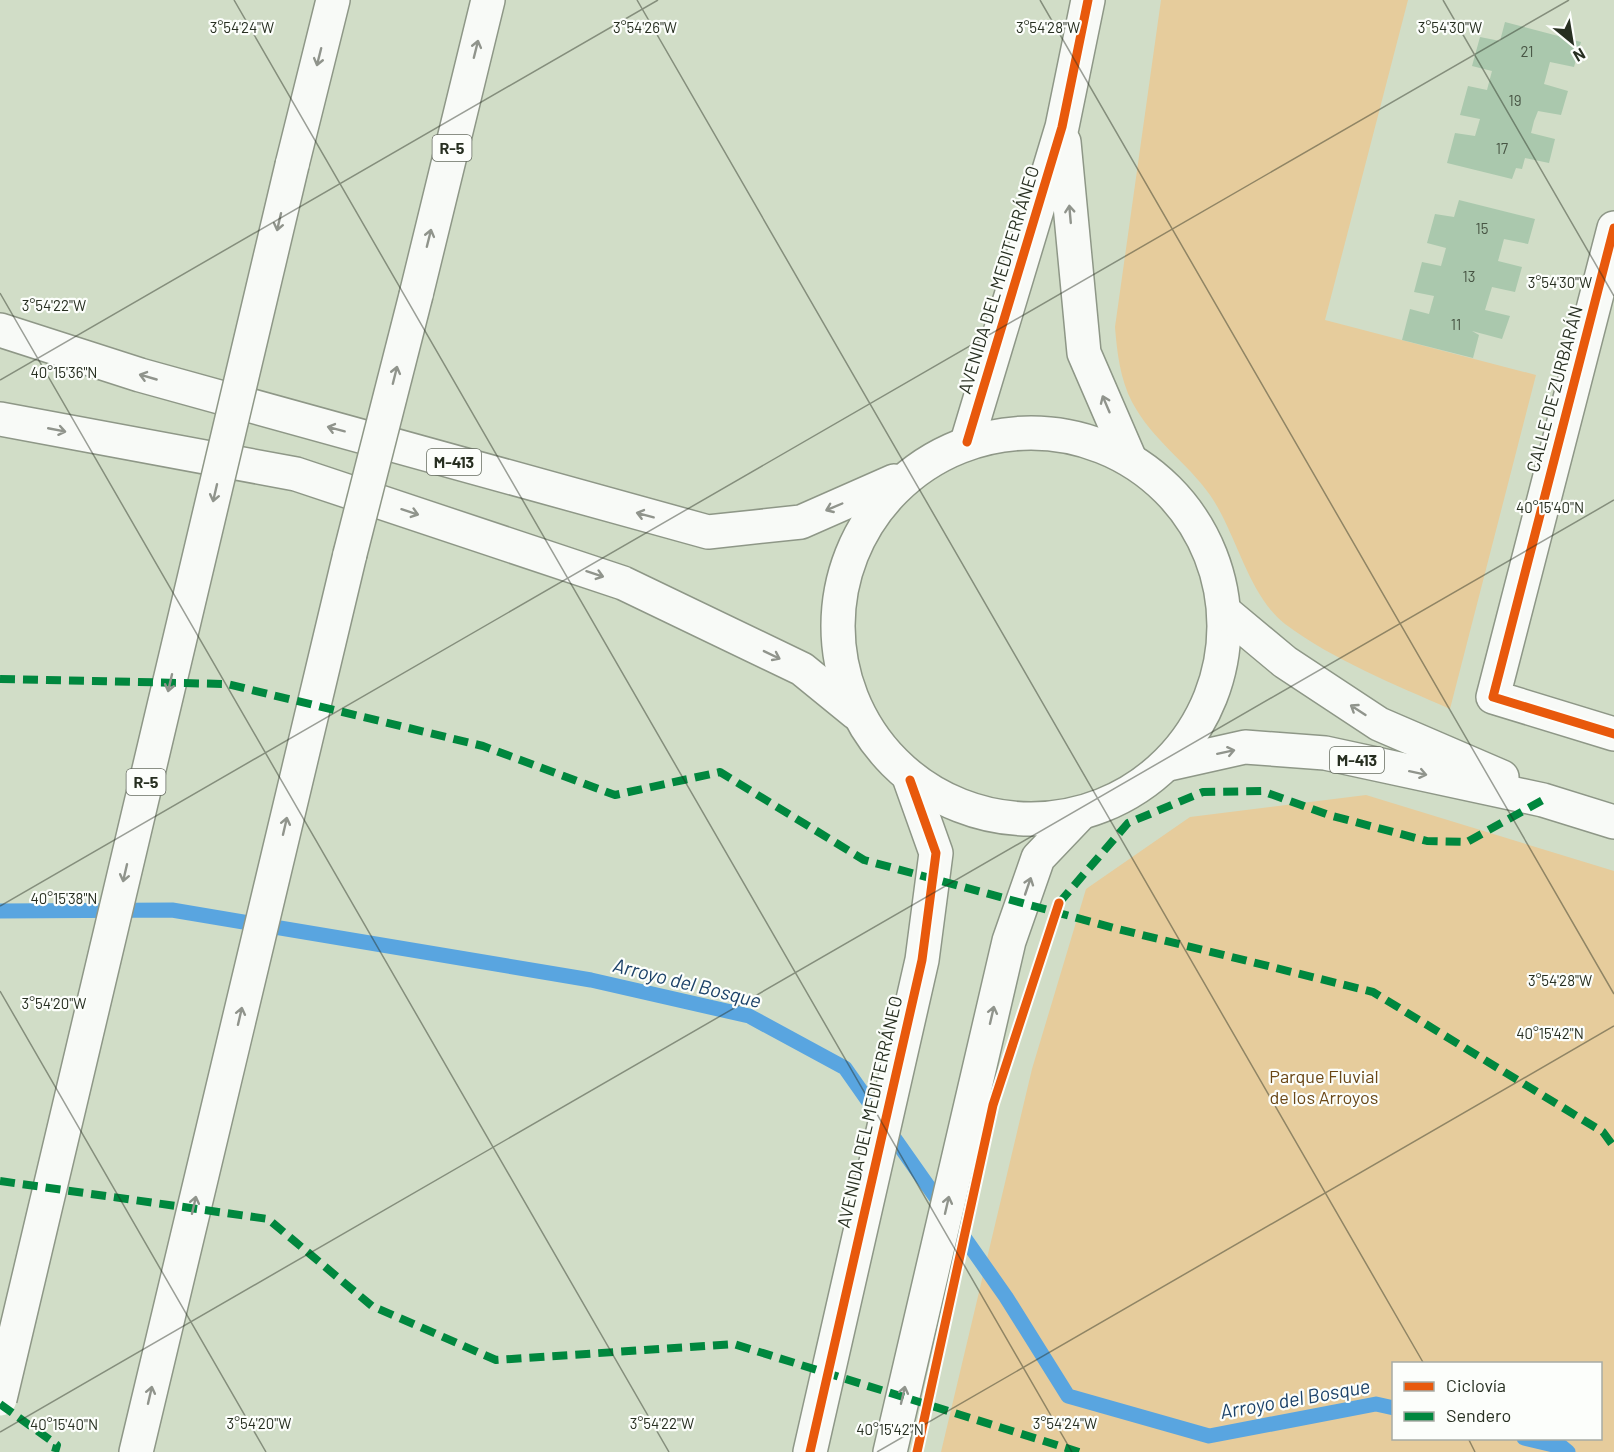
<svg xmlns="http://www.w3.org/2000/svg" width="1614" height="1452" font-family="Barlow,sans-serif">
	<rect width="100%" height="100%" fill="#d1ddc7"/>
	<g fill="#e6cc9c" fill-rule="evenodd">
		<path d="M1161,0H1408L1325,320L1536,375L1450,709C1394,684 1335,661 1285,624C1248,595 1237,534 1210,495C1186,461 1153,441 1132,402C1120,379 1117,352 1115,327Z"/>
		<path d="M1366,795L1614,871V1452H941L1032,1069L1086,889L1190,817ZM1394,1364H1600V1438H1394Z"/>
	</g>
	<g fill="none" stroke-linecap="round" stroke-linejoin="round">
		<g stroke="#59a5e0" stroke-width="15">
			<polyline points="0,911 172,910 591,980 749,1016 845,1068 1006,1297 1068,1396 1209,1436 1376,1404 1394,1408"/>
			<polyline points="1524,1438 1562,1447 1568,1452"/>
		</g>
	</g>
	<g fill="#aac8ad">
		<polygon points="1505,22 1581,42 1574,67 1550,62 1544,84 1568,91 1561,115 1538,111 1534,121 1531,133 1555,139 1549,163 1525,158 1522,169 1516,168 1512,179 1447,163 1455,133 1475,136 1480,119 1460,115 1468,86 1487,90 1492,71 1472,66 1480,37 1500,41"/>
		<polygon points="1459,200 1535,219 1528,244 1504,239 1498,261 1522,267 1515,292 1492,287 1485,310 1510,316 1502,339 1472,331 1479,335 1473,358 1402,340 1410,309 1429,314 1434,296 1414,292 1422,262 1441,266 1446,248 1427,243 1435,214 1454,217"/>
	</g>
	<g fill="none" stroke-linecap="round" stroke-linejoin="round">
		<defs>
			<polyline id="minor" points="1614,228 1493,697 1614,734"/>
			<g id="tertiary">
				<polyline points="1064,142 1084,353 1129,457"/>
				<polyline points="967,442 1062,127 1088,0"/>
				<polyline points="810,1452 922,960 936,853 910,780"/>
				<polyline points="890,1452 1009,941 1038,858 1079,815"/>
			</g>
			<g id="primary">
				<polyline points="0,330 140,375 708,532 801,522 894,481"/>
				<polyline points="0,419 296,474 623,583 802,669 856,713"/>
				<circle cx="1031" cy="626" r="193"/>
				<polyline points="1225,612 1285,662 1379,724 1502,777"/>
				<polyline points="1169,764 1245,747 1325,753 1543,800 1614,822"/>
			</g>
			<g id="motorway">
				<polyline points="292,165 333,0"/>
				<polyline points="416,295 488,0"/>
				<polyline points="136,1452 350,554"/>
			</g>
		</defs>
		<use href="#minor" stroke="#8e9787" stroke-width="36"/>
		<use href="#tertiary" stroke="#8e9787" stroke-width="36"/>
		<use href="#primary" stroke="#8e9787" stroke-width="36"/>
		<use href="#motorway" stroke="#8e9787" stroke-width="36"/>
		<use href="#minor" stroke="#f8faf7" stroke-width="33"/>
		<use href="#tertiary" stroke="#f8faf7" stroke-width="33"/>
		<use href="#primary" stroke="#f8faf7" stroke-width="33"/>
		<use href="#motorway" stroke="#f8faf7" stroke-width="33"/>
		<defs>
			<g id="motorway-bridge">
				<polyline points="350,554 416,295"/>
				<polyline points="0,1399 292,165"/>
			</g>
		</defs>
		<use href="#motorway-bridge" stroke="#8e9787" stroke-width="36" stroke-linecap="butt"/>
		<use href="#motorway-bridge" stroke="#f8faf7" stroke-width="33"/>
		<g stroke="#00873e" stroke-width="8" stroke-dasharray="15 8" stroke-linecap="butt">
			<polyline points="0,679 227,684 483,746 615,795 720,772 864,860 1114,928 1373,992 1603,1132 1614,1147"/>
			<polyline points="1059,903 1128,823 1203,792 1262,791 1329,815 1427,841 1467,842 1543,800"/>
			<polyline points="0,1181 268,1219 372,1306 496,1360 734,1344 1079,1452"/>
			<polyline points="0,1404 57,1445 55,1452"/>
		</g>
		<defs>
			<g id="cycleway">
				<polyline points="1614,228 1493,697 1614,734"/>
				<polyline points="967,442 1062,127 1088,0"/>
				<polyline points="810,1452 922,960 936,853 910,780"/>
				<polyline points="917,1452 993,1105 1059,903"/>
			</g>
		</defs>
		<use href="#cycleway" stroke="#fcfefb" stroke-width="13"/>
		<use href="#cycleway" stroke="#e8590c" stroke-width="9"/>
	</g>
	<defs><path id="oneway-shaft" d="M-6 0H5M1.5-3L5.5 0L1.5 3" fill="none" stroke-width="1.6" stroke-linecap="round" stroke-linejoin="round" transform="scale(1.5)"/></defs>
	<g stroke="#90948c">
		<use href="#oneway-shaft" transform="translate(476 49) rotate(-76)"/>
		<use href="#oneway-shaft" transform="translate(319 57) rotate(104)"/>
		<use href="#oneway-shaft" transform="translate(1070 214) rotate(-95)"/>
		<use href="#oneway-shaft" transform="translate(279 222) rotate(103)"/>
		<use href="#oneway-shaft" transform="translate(429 238) rotate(-76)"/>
		<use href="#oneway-shaft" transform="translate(395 375) rotate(-76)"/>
		<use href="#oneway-shaft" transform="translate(148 377) rotate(-164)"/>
		<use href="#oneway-shaft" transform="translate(1106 404) rotate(-113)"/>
		<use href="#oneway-shaft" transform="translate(336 429) rotate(-165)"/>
		<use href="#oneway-shaft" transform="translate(57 430) rotate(11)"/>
		<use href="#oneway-shaft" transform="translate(215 493) rotate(103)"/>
		<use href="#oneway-shaft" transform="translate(834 507) rotate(157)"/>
		<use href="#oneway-shaft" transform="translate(410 512) rotate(18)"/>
		<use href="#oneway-shaft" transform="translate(645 515) rotate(-165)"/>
		<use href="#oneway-shaft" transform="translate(595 574) rotate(18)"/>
		<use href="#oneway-shaft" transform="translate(772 655) rotate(26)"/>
		<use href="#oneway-shaft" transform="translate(170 683) rotate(103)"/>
		<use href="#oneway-shaft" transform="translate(1358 710) rotate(-147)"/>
		<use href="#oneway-shaft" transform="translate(1226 752) rotate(-12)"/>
		<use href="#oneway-shaft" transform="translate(1418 773) rotate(12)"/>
		<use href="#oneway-shaft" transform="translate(285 826) rotate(-77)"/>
		<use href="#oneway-shaft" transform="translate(125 873) rotate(103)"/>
		<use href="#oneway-shaft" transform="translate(1028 886) rotate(-71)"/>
		<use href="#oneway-shaft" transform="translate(992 1015) rotate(-77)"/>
		<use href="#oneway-shaft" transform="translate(240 1016) rotate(-77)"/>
		<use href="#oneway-shaft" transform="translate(194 1205) rotate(-77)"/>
		<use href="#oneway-shaft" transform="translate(947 1205) rotate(-77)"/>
		<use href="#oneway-shaft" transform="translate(150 1395) rotate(-77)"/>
		<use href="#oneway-shaft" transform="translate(903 1395) rotate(-77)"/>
	</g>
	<path fill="none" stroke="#272f21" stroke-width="1.5" stroke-opacity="0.45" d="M234,0L1072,1452M637,0L1424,1364M1040,0L1614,994M1443,0L1614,296M0,293L669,1452M0,380L658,0M0,906L1569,0M0,991L266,1452M0,1432L1614,500M1468,1438L1475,1452M877,1452L1614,1026"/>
	<g text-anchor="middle" stroke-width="4.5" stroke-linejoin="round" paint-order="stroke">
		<g font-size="15" fill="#485544">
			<text x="1527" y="57">21</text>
			<text x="1515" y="106">19</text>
			<text x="1502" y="154">17</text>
			<text x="1482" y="234">15</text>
			<text x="1469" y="282">13</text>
			<text x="1456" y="330">11</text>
		</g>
		<g fill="#fcfefb" stroke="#676d62" stroke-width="1.5">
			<rect x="432.5" y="135" width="39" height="26" rx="4.5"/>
			<rect x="427" y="449" width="54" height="26" rx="4.5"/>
			<rect x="1330" y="747" width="54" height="26" rx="4.5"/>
			<rect x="126.5" y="769" width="39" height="26" rx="4.5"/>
		</g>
		<g font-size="16" font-weight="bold" fill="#272f21">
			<text x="452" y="154">R-5</text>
			<text x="454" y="468">M-413</text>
			<text x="1357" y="766">M-413</text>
			<text x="146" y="788">R-5</text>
		</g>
		<g font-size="18" fill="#272f21" stroke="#fcfefb">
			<text transform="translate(999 280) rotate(-73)" y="6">AVENIDA DEL MEDITERRÁNEO</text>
			<text transform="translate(1555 389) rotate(-75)" y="6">CALLE DE ZURBARÁN</text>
			<text transform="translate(870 1112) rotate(-77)" y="6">AVENIDA DEL MEDITERRÁNEO</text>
		</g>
		<g font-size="18" fill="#6a4716" stroke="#fcfefb">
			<text x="1324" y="1083">Parque Fluvial<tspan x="1324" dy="21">de los Arroyos</tspan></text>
		</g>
		<g font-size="20" font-style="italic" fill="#1b4168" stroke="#fcfefb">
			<text transform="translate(687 983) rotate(14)" y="7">Arroyo del Bosque</text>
			<text transform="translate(1295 1399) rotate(-10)" y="7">Arroyo del Bosque</text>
		</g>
	</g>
	<g font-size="15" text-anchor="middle" fill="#272f21" stroke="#fcfefb" stroke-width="4.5" stroke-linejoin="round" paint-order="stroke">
		<text x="242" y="33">3°54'24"W</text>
		<text x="645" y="33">3°54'26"W</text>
		<text x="1048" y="33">3°54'28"W</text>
		<text x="1450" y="33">3°54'30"W</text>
		<text x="1560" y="288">3°54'30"W</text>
		<text x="54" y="311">3°54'22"W</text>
		<text x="64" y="378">40°15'36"N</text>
		<text x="1550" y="513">40°15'40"N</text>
		<text x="64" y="904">40°15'38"N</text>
		<text x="1560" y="986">3°54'28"W</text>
		<text x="54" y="1009">3°54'20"W</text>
		<text x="1550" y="1039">40°15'42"N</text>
		<text x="259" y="1429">3°54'20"W</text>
		<text x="662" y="1429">3°54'22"W</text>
		<text x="1065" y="1429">3°54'24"W</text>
		<text x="64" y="1430">40°15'40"N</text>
		<text x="890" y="1435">40°15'42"N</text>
	</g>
	<rect x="1392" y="1362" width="210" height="78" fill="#fcfefb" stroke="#a7aba4" stroke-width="1.5"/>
	<rect x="1404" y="1382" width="30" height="9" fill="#e8590c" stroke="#a7aba4" stroke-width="1.5"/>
	<text x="1446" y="1392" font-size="18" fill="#272f21">Ciclovía</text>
	<rect x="1404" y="1412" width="30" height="9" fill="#00873e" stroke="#a7aba4" stroke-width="1.5"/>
	<text x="1446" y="1422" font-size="18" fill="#272f21">Sendero</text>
	<g transform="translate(1572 42) rotate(150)" stroke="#fcfefb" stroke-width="4.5" paint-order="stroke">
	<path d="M0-4.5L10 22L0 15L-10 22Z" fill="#272f21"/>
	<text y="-9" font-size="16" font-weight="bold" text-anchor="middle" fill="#272f21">N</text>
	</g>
</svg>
